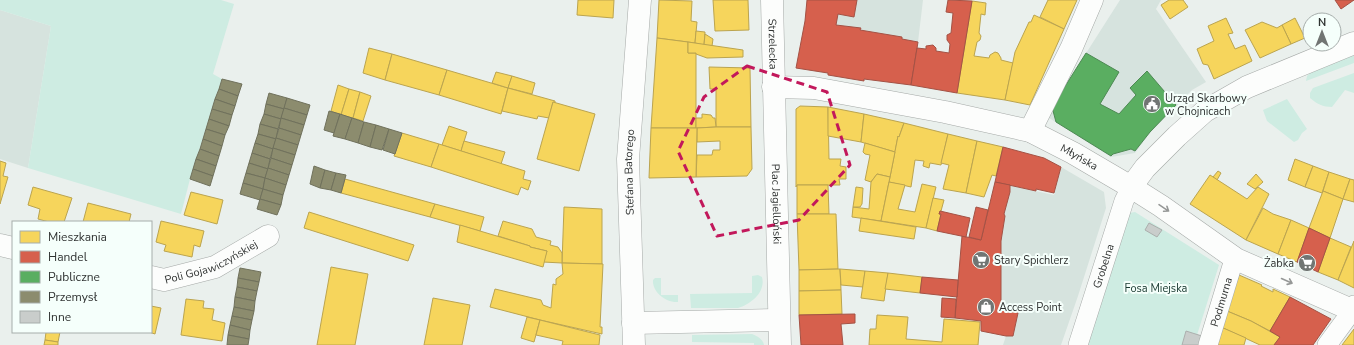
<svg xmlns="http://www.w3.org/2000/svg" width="1354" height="345" font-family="'Nunito Sans',sans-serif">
	<rect width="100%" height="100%" fill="#eaf0ed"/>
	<g fill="#d6e3de">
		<polygon points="808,0 923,0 918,42 911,85 864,79 864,81 797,68"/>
		<polygon points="1120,0 1161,0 1156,9 1206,82 1192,90 1150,133 1135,153 1111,157 1046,116"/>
		<polygon points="0,10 51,26 28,168 0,159"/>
		<polygon points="1061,167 1104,192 1106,208 1078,296 1061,345 1003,345 1006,336 981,331 981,321 955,318 962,236 981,240 995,182 1054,195"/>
	</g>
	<g fill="#ceece2">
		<polygon points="0,0 221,0 234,4 213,74 222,79 190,179 181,214 28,168 51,26 0,10"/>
		<polygon points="1354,55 1354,63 1306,81 1307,76 1310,73"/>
		<path d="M1354,73V93L1345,90L1332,107C1323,107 1317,104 1310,98V93L1313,88Z"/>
		<polygon points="1287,99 1307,129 1302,133 1298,140 1294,142 1267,121 1263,110"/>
		<polygon points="1135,212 1219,265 1197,335 1186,331 1182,345 1083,345 1129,213"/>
		<path d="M758,275L762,277C766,292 751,304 738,308H691L690,294L752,293V276Z"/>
		<path d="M655,278H661V295H678V302C666,303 652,292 653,280Z"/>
		<path d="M752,334C757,336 763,339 764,345H754V343L692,342V335Z"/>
	</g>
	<g fill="#f6d55c" stroke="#bba44f">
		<polygon points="578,0 614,0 613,18 577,15"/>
		<polygon points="659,0 692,1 691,21 697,22 695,43 657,38"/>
		<polygon points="713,0 748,0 749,30 715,31"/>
		<polygon points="1048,0 1077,0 1064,29 1040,17"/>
		<polygon points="1169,0 1183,0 1188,7 1170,19 1161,5"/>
		<polygon points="972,1 986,3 985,15 981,14 979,33 981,36 980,40 977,42 974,56 989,58 990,55 995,52 998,53 1001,58 1001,60 1013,63 1005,100 957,93"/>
		<polygon points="1034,15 1064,29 1030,105 1005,100 1015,52 1029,22 1031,22"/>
		<polygon points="1226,18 1233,33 1228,34 1235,49 1245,45 1252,61 1214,79 1208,65 1203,64 1197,49 1214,41 1208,26"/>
		<polygon points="1295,18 1305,38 1291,44 1282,25"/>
		<polygon points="1262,22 1277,28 1282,25 1291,44 1260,58 1245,30"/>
		<polygon points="696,31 705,32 704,45 695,43"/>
		<polygon points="705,34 713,39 712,46 704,45"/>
		<polygon points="657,38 688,42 688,53 696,53 696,128 651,128"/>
		<polygon points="688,42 743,50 743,57 707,58 696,54 696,53 688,53"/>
		<polygon points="369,48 392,54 385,80 363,73"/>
		<polygon points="392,54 447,70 439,95 385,80"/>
		<polygon points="709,67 750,68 751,127 716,127 716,89 710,89"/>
		<polygon points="447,70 508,88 501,114 439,95"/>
		<polygon points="496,72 512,76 508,88 492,83"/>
		<polygon points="512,76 535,83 532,94 508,88"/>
		<polygon points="338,85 349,89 341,115 331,111"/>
		<polygon points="508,88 555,101 555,103 553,102 549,118 538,116 537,119 502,111"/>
		<polygon points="349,89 360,92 353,118 341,115"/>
		<polygon points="360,92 371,96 363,121 353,118"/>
		<polygon points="553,102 595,114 579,171 537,159"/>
		<polygon points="800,106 828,107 829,159 841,159 840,166 846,167 846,179 839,179 840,185 797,185 796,187 796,109"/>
		<polygon points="828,107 864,114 861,142 828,136"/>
		<polygon points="702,114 711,115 713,118 715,118 716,127 696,128 696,118 702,118"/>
		<polygon points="864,114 904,123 899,137 898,136 895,152 861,142"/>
		<polygon points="904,123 948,134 941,165 930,163 929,168 923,166 924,161 915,160 911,187 889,182 898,136 899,137"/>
		<polygon points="449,126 467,132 461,151 442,145"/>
		<polygon points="716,127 751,127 752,169 747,176 696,177 697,155 712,155 713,150 720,150 720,141 697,142 697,128"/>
		<polygon points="651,128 697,128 696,177 649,178"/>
		<polygon points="402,133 439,144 431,167 394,156"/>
		<polygon points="948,134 977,141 966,193 943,189 949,165 941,163"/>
		<polygon points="464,141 505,152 501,164 461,151"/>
		<polygon points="977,141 1003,147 996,176 992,175 984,197 966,193"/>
		<polygon points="865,143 895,152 890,177 877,174 871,182 865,180 870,155 865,154 863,152"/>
		<polygon points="439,144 525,171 523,179 531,181 528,190 521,187 518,195 431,167"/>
		<polygon points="1295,159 1313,166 1305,187 1288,180"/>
		<polygon points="0,161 6,163 3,176 8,177 0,204"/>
		<polygon points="1313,166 1329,172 1322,193 1305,187"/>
		<polygon points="1218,171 1221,173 1217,180 1213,177"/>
		<polygon points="1329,172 1350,179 1343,199 1323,191"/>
		<polygon points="877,174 890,177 881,221 852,217 853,207 869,209 871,182"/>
		<polygon points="1256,174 1263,182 1255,189 1247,184"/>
		<polygon points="1210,175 1247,199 1258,187 1269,194 1246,240 1190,204"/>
		<polygon points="345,179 435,204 430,217 341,193"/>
		<polygon points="1350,179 1354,180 1354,202 1343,199"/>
		<polygon points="889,182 905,185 898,209 915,212 922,184 936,187 926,228 881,221"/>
		<polygon points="797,185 828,185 829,214 797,214"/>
		<polygon points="33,187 72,198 64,222 49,222 38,219 40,209 28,205"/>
		<polygon points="856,187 863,188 862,204 860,207 853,207"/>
		<polygon points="1323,191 1343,199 1330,238 1309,228"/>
		<polygon points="191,192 223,200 217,224 184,215"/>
		<polygon points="933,198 944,200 941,211 940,211 939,214 941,214 937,231 926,228"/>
		<polygon points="88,203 131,214 129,222 83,222"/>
		<polygon points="435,204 484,217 480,231 430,217"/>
		<polygon points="564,207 602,209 602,264 562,263"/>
		<polygon points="1263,208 1273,214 1291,220 1278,254 1246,240"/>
		<polygon points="309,212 414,245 408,261 304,228"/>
		<polygon points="797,214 836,214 838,269 799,270"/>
		<polygon points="861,218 916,227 914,239 859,231"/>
		<polygon points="1291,220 1309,228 1297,262 1278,254"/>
		<polygon points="161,221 204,231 200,247 194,245 192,257 164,251 166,245 156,242"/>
		<polygon points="503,221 532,229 536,237 551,241 550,245 558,247 562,253 562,263 543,262 547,251 530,247 530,246 498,236"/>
		<polygon points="460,225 530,246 530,247 547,251 543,267 457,242"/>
		<polygon points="1330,238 1351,247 1338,280 1318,272"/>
		<polygon points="1354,241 1354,288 1338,280"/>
		<polygon points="562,263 603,264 600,327 602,327 602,334 540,320 490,307 495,289 541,300 543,305 551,308 553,284 556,285 556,279 563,274"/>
		<polygon points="331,267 368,274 355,345 317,345"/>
		<polygon points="840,269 841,290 799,291 799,270"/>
		<polygon points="840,269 865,271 863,287 841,285"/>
		<polygon points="865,271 888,273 884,301 861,298"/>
		<polygon points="888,273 922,277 920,293 885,289"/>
		<polygon points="1239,275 1262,285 1261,286 1273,292 1273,289 1290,297 1270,331 1251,321 1227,311"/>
		<polygon points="841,290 842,314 799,315 799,291"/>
		<polygon points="433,298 470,305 462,345 424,345"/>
		<polygon points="186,299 204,301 203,308 214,309 212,320 225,323 222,341 181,335"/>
		<polygon points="151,306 161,308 155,334 149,332 151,332"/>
		<polygon points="1227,311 1251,321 1280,337 1274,345 1260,345 1221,327"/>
		<polygon points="877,315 908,317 906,339 942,342 944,319 980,322 978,345 869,345 870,329 876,329"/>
		<polygon points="527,317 540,320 534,342 521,338"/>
		<polygon points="540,320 600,335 599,345 562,345 563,341 536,335"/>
		<polygon points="1221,327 1246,338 1244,345 1215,345"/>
		<polygon points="1354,329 1354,345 1342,345"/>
		<polygon points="46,332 60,332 58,342 45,340"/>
		<polygon points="45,340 58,342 58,345 44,345"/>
	</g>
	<g fill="#d6604d" stroke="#a45245">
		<polygon points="807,0 857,0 854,17 838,14 836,25 861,28 860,30 902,37 902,39 918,42 911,85 864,79 864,81 828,75 828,73 796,68 805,21"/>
		<polygon points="948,0 972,1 957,93 911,85 917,48 926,49 926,46 933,45 936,48 936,51 949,53 950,44 947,40 947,35 951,33 953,13 946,12"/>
		<polygon points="1335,0 1354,0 1341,9"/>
		<polygon points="1003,147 1044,158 1061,167 1054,193 1036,189 1036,191 995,182"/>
		<polygon points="995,182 1010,185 1010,192 1004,214 1005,216 1001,241 1001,309 1018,313 1013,336 1006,336 981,331 981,321 955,318 962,236 981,240"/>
		<polygon points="976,207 988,210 981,240 969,237"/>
		<polygon points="940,211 970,218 966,237 937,231 941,214 939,214"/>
		<polygon points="1309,228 1330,238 1318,272 1297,262"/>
		<polygon points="922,277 958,280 957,297 920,293"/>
		<polygon points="1290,297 1331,319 1313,345 1274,345 1280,337 1270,331"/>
		<polygon points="942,298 956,299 955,318 941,317"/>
		<polygon points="855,314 855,323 841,324 843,345 801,345 799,315"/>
	</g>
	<polygon fill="#5aae61" stroke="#4d8953" points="1086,53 1119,72 1100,104 1119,114 1136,95 1130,88 1147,71 1176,105 1150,132 1135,151 1131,149 1113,154 1111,156 1056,122 1052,107"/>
	<g fill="#8c8c6e" stroke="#70715c">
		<polygon points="222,79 242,84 238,96 219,89"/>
		<polygon points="219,89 238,96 235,106 215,99"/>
		<polygon points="269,93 287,98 284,109 266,104"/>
		<polygon points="287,98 310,105 307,115 284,108"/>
		<polygon points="215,99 235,106 232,115 212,109"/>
		<polygon points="266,104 284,109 281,119 264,114"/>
		<polygon points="284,108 307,115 304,125 281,118"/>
		<polygon points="212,109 232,115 229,126 209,119"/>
		<polygon points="329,111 340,114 334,133 324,130"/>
		<polygon points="264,114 281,119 278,129 260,124"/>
		<polygon points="340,114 352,118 345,139 333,136"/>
		<polygon points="281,118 304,125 301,135 279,128"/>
		<polygon points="352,118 364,122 358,143 345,139"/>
		<polygon points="209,119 229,126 225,135 206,129"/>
		<polygon points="364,122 376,125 370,147 358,143"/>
		<polygon points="260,124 278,129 276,139 258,134"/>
		<polygon points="376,125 389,129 382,150 370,147"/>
		<polygon points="279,128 301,135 298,145 276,138"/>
		<polygon points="206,129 225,135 222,146 203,139"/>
		<polygon points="389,129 402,133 395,154 383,150"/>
		<polygon points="258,134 276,139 273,149 255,143"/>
		<polygon points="276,138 298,145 295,155 273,148"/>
		<polygon points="203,139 222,146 219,156 200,149"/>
		<polygon points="255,143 273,149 270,159 252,153"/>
		<polygon points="273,148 295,155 292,165 271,158"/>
		<polygon points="200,149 219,156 216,166 196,159"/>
		<polygon points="252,153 270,159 268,169 249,163"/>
		<polygon points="271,158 292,165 289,175 268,168"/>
		<polygon points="196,159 216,166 213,176 193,169"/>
		<polygon points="249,163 268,169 265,178 246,173"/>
		<polygon points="314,166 325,170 320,188 310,184"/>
		<polygon points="268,168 289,175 286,185 265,178"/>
		<polygon points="193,169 213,176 210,186 190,179"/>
		<polygon points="325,170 336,173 331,190 320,188"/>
		<polygon points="246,173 265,178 263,189 243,183"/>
		<polygon points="336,173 346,175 341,193 331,190"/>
		<polygon points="265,178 286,185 283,195 263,189"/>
		<polygon points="243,183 263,189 260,200 240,194"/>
		<polygon points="263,189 283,195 281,205 260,199"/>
		<polygon points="260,199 281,205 277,215 257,209"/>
		<polygon points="240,268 261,272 259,282 238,278"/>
		<polygon points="238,278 259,282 257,291 237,287"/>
		<polygon points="237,287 257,291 255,301 235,297"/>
		<polygon points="235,297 255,301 254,311 234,307"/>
		<polygon points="234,307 254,311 252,320 232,316"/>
		<polygon points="232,316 252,320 250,330 230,325"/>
		<polygon points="230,325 250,330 249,339 228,335"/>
		<polygon points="228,335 249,339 248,345 227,345"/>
	</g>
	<g fill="#c9cdcb" stroke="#abafad">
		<polygon points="1149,223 1162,230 1157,237 1145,230"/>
		<polygon points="1186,331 1205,337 1203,345 1182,345"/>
	</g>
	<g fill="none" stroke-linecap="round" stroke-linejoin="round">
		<defs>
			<g id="pedestrian">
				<path id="s1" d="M1078,345L1124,201L1131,187"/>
				<path id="s2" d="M1208,345L1232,266L1236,259"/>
				<polyline points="1327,345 1352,311 1354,305"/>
			</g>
			<g id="minor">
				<path id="s3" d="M772,0L780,345"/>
				<path id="s4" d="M773,87L814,88L945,112L1030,131L1073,153L1131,187L1161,206L1236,259L1354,311"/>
				<polyline points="1030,131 1071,49 1092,0"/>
				<polyline points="1131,187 1145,168 1177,136 1205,111 1247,87 1354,43"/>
				<polyline points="0,245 13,248"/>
				<path id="s5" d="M151,277L164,280L215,267L268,236"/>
				<polyline points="633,323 779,320"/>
			</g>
			<g id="tertiary">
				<path id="s6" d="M634,345L628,159L640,0"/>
			</g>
		</defs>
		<use href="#pedestrian" stroke="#a5a9a7" stroke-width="20"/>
		<use href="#minor" stroke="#a5a9a7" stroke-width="23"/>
		<use href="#tertiary" stroke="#a5a9a7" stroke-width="23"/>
		<use href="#pedestrian" stroke="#fcfdfc" stroke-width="19"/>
		<use href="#minor" stroke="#fcfdfc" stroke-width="22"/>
		<use href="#tertiary" stroke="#fcfdfc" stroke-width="22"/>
	</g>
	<defs><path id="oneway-shaft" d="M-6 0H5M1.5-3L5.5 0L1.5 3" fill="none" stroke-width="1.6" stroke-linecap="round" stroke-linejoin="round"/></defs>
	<g stroke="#969897">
		<use href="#oneway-shaft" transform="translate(1164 208) rotate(34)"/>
		<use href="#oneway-shaft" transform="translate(1287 281) rotate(24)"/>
	</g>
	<path fill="none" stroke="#c2185b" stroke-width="3" stroke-dasharray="8 5" stroke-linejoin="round" d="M747,66L827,92L850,165L799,220L717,236L678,151L704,97Z"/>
	<defs>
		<symbol id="civic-disc" viewBox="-11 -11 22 22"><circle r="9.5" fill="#717573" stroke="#f5fffb"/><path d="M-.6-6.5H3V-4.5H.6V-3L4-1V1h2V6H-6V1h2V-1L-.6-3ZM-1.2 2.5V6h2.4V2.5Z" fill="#fff"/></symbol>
		<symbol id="supermarket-disc" viewBox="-11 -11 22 22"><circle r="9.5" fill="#717573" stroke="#f5fffb"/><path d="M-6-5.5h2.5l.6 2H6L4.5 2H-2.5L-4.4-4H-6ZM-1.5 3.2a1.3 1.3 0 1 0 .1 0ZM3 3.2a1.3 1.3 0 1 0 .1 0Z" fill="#fff"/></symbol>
		<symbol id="shop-disc" viewBox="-11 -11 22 22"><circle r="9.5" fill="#717573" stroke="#f5fffb"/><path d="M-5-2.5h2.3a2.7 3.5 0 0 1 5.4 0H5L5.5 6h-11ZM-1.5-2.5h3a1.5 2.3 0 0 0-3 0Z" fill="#fff"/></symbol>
	</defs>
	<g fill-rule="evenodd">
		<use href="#civic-disc" x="1142" y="94" width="20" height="20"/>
		<use href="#supermarket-disc" x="971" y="250" width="20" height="20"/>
		<use href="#supermarket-disc" x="1297" y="253" width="20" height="20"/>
		<use href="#shop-disc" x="976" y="297" width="20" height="20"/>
	</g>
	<g text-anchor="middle" stroke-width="4" stroke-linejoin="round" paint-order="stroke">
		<g font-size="11" fill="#303332" stroke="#f5fffb">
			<text dy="4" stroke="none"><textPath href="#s3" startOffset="44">Strzelecka</textPath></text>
			<text dy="4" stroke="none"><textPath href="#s4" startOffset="317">Młyńska</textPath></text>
			<text dy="4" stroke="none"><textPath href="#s6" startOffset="173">Stefana Batorego</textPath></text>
			<text dy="4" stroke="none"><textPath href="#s3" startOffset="204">Plac Jagielloński</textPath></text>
			<text dy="4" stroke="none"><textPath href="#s5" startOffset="64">Poli Gojawiczyńskiej</textPath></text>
			<text dy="4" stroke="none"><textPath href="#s1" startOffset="83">Grobelna</textPath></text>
			<text dy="4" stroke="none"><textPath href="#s2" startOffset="45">Podmurna</textPath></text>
		</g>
		<g font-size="11" fill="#303332" stroke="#f5fffb" text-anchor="start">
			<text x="1165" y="102">Urząd Skarbowy<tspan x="1165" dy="13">w Chojnicach</tspan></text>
			<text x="994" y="264">Stary Spichlerz</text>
			<text x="1294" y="267" text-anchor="end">Żabka</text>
			<text x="999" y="311">Access Point</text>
		</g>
		<g font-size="11" fill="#17372e" stroke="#f5fffb">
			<text x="1156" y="292">Fosa Miejska</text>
		</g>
	</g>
	<rect x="12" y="221" width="140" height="112" fill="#f5fffb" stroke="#a6adab"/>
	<rect x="20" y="231" width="20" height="12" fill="#f6d55c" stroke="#a6adab"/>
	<text x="48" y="241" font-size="12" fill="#303332">Mieszkania</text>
	<rect x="20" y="251" width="20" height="12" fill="#d6604d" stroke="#a6adab"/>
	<text x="48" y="261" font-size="12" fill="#303332">Handel</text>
	<rect x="20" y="271" width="20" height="12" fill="#5aae61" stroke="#a6adab"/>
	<text x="48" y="281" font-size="12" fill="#303332">Publiczne</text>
	<rect x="20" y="291" width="20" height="12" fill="#8c8c6e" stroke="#a6adab"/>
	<text x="48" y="301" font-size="12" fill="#303332">Przemysł</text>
	<rect x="20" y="311" width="20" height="12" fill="#c9cdcb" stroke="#a6adab"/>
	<text x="48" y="321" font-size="12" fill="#303332">Inne</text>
	<g transform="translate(1322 32)"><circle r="19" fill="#f5fffb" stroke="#a6adab"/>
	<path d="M0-3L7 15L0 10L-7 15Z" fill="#717573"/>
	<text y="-6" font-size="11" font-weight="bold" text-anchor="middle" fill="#303332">N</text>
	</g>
</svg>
